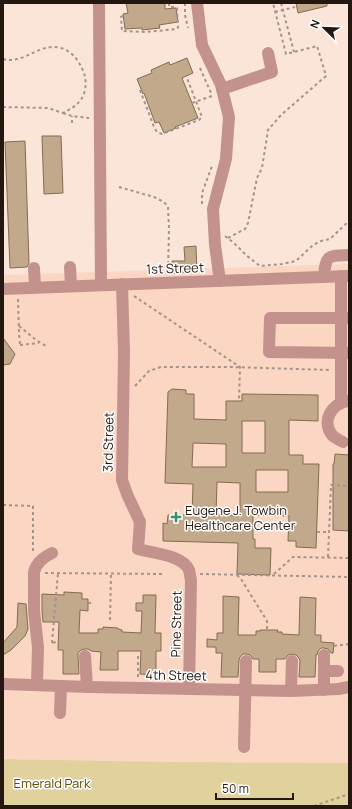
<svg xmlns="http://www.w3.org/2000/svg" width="352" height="809" font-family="Manrope,sans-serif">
	<rect width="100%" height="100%" fill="#fbe5d9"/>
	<polygon fill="#fad6c3" points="349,264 349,763 172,762 3,759 3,275"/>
	<polygon fill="#e1d19d" points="3,759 172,762 349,763 349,806 3,806"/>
	<g fill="#c2a98c" stroke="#836c51" fill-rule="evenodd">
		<polygon points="126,3 165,3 165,9 176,8 178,22 159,25 160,28 142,30 142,28 125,29 123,14 128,13"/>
		<polygon points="296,3 327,3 327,6 298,13"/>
		<polygon points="187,58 193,73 182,78 198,118 175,127 176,128 164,133 159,122 155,123 144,93 143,94 137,79 152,73 151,70 169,62 170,65"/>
		<polygon points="42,136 61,136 63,193 44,194"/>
		<polygon points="25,141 29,263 27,267 10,268 5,142"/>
		<polygon points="196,246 197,272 172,273 172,261 185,261 184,247"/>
		<polygon points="3,338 15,354 10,364 3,365"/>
		<path d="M172,389L186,390V394H194V419L226,420V401H242V394L318,395V421L289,420V455H303V464H319L316,548L296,547V541H288L289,516L253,515V539H255V548H271L270,575L237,574L238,543L163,541V523L167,524L168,515H192L193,484L165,483L168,392ZM242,421H265V453H242ZM193,443L226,444V467H192ZM256,470H288V492H256ZM217,482L240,483V516L216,515Z"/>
		<polygon points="335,454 349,455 349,531 333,530 333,464 334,464"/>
		<polygon points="64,592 82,593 82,599 88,599 88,611 80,610 79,633 98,633 98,629 103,629 103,627 118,628 118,629 122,630 122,632 141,633 142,611 136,611 136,603 143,603 143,595 156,595 155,633 161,633 161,651 156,651 156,675 140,674 141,651 118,651 118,670 100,670 101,652 91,651 88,649 85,649 81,650 78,653 78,656 79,674 63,674 63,650 58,650 59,622 43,622 42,611 42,594 64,595"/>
		<polygon points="223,596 239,597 238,635 256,635 256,631 260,631 260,630 278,630 277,632 282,632 282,634 299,635 300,597 316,598 315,635 321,635 321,642 334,643 333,653 331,653 328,649 324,648 321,648 318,651 317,655 316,655 315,677 299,677 300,661 299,658 296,655 292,654 288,655 285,659 276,659 276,672 259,672 259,659 253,659 250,655 247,654 243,654 240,657 239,660 238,677 221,677 222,653 216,653 216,647 207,647 207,639 217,640 217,633 223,633"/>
		<polygon points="18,603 26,604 28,629 25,636 11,650 3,655 3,643 17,627"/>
	</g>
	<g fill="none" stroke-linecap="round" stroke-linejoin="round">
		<g stroke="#a69389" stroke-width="2" stroke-dasharray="3 3" stroke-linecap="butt">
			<polyline points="185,3 185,15 188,28"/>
			<polyline points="281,3 294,52"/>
			<polyline points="275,12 295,7"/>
			<polyline points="123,16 121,17 122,31 146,32 177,29 178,27 177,8 175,7 169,7 169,3"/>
			<path d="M3,59C24,65 39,42 61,48C68,50 74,55 78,61C84,71 87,78 85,90C82,103 74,107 63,113L48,108L3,107"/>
			<polyline points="200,68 211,93"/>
			<polyline points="140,90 154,127 157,132 162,134 199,120 202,117 187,78"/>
			<polyline points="192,103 212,96"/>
			<polyline points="63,113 72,116 89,118"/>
			<polyline points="72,123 72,116"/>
			<polyline points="119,187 154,197 164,202 168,207 169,229 168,272"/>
			<polyline points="202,204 202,193 212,166"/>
			<polyline points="225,236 234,243 246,255 260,266 282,264 296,261 313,245 321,241 330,239 349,221"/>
			<polyline points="228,238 245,229 248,223 257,178 262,168 268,130 281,115 326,76 317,46 286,54 273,3"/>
			<polyline points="134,296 240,367 239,399"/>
			<polyline points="18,299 19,332 20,346"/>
			<polyline points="19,326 36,340 48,347"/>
			<polyline points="20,345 39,343"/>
			<polyline points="135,386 149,371 161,367 231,367 330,370"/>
			<polyline points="3,505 33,506 33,552"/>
			<polyline points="317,532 329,532"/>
			<polyline points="328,557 331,485 349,486"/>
			<polyline points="45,573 162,574"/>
			<polyline points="200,574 349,577"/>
			<polyline points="274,574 293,557 349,558"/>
			<polyline points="237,575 241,579 267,621 267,630"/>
			<polyline points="88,603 92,603"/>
			<polyline points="110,620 111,573"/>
			<polyline points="52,643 58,573"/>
			<polyline points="53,643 58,641"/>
			<polyline points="334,646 349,644"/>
			<polyline points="138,677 138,653"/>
			<polyline points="314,806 349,794"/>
		</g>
		<g stroke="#c4928c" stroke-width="12">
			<polyline points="99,3 101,285"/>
			<polyline points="197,3 202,45 221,85 229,117 226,159 213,209 215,245 220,281"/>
			<polyline points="222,89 272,72 268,53"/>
			<polyline points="70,267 71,286"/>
			<polyline points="34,268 35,287"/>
			<path d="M324,276C326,254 328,256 349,255"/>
			<polyline points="341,276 341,403"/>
			<path d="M122,284L124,352L122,480L127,494L140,522L138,549C152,553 183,555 189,570C190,573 190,577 191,580L189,689"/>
			<polyline points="3,289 349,276"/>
			<polyline points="349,318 270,318 269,352 349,353"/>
			<path d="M343,442C339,440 335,438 332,435C321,421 332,403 348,401"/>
			<polyline points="85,656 87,687"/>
			<polyline points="324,671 338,671"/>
			<polyline points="3,684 90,687 291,691 338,689 349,687"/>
			<path d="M37,684L38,647L34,611V572C36,563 44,557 52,553"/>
			<polyline points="324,690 324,655"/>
			<polyline points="291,691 292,661"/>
			<polyline points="60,713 61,686"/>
			<polyline points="244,747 246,661"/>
		</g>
	</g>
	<path fill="#3d9265" stroke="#fff" stroke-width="1.5" d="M174 511h4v4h4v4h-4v4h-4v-4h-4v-4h4z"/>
	<g text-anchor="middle" stroke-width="3" stroke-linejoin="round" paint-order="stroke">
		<g font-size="13" fill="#241710" stroke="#fff">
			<text transform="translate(175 268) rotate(-2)" y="5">1st Street</text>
			<text transform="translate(108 442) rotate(-89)" y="5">3rd Street</text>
			<text transform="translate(176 624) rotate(-89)" y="5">Pine Street</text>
			<text transform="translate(176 675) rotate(1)" y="5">4th Street</text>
		</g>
		<g font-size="13" fill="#241710" stroke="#fff" text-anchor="start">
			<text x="185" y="515">Eugene J. Towbin<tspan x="185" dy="15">Healthcare Center</tspan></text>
		</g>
		<g font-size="13" fill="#5e4c04" stroke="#fff">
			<text x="52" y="788">Emerald Park</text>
		</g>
	</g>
	<rect width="352" height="809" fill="none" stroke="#241710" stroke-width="8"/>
	<g transform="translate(324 28) rotate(293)" stroke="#ffffff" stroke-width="3" paint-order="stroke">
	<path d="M0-3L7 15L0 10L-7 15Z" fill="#241710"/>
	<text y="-6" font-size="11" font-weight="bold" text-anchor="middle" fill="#241710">N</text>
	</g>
	<path d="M216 793v6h77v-6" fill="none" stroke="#241710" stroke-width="2"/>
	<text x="222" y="793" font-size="12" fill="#241710" stroke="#ffffff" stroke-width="3" paint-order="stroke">50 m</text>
</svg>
